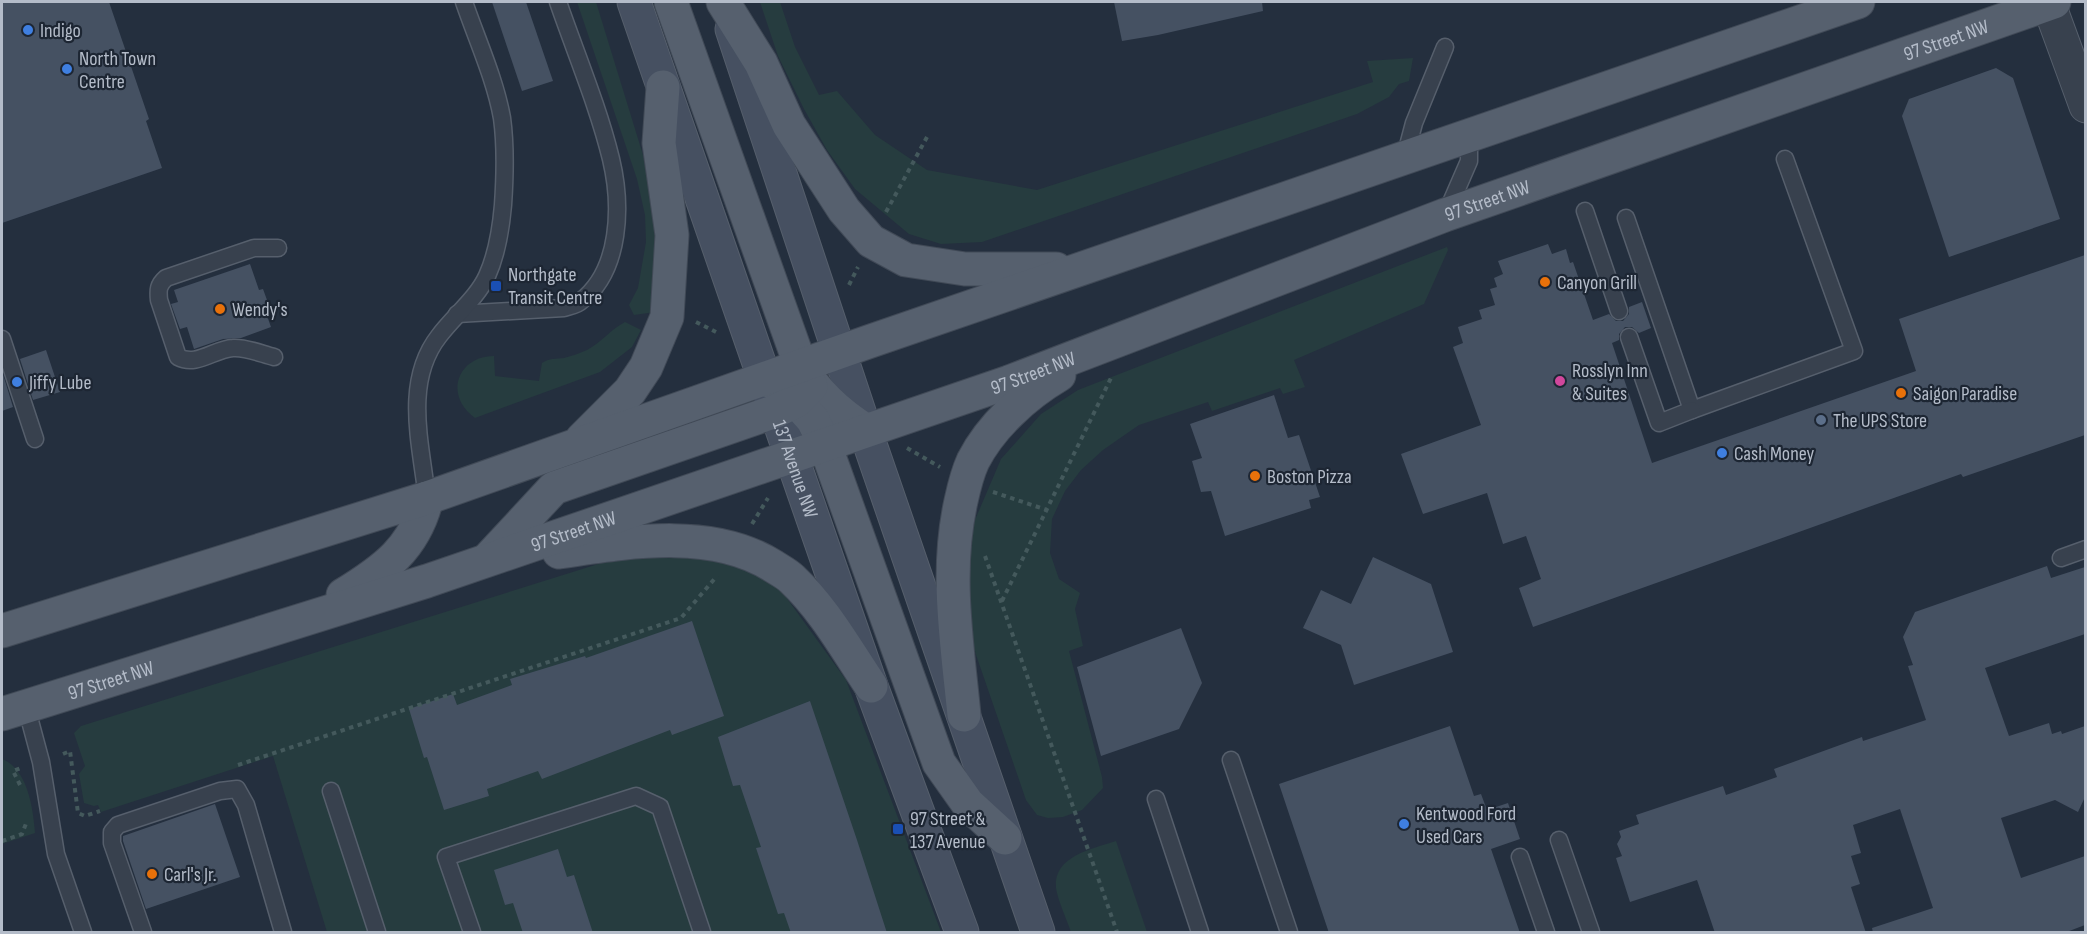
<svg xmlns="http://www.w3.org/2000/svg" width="2087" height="934" font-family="'Sofia Sans Condensed',sans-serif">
	<rect width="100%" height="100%" fill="#242f3e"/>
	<g fill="#263c3f">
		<polygon points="577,2 596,2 643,155 655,222 658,261 655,312 634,315 629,305 638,288 646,242 645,215 637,179"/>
		<polygon points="760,2 780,2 795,47 819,95 837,91 875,135 927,170 1037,190 1373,82 1367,61 1413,58 1409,81 1399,84 1389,97 1357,114 982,242 941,244 909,234 855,189 827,150 804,109 778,56"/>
		<polygon points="1447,247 1448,250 1424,304 1294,360 1305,387 1283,394 1280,388 1212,411 1208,402 1139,425 1103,450 1081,470 1065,491 1052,519 1050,553 1059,579 1080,593 1075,609 1083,646 1069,651 1102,777 1103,788 1082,810 1063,817 1048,818 1037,815 1026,800 973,646 964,594 966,541 1001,459 1041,414 1078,390"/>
		<path d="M625,322L641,330L632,347L600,372L475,418C443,395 458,356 494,356L495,376L539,381L542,363C549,358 556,359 564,358C572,356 580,353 587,350C602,342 611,329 625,322Z"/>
		<polygon points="695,554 742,564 778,586 846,680 941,932 327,932 273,756 101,812 98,805 94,806 84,803 79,774 85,766 74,733 81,726 627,555"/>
		<path d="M2,759C28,769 33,809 35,833L2,844Z"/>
		<path d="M1116,841L1147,932H1071C1067,920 1058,901 1056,888C1053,856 1092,849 1116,841Z"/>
	</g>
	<g fill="#455162">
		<polygon points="2,2 109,2 149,119 146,121 162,168 2,223"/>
		<polygon points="492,2 526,2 553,81 522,91"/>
		<polygon points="1114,2 1262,2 1263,11 1158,35 1122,41"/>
		<polygon points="1996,68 2013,78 2060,219 1949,257 1902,116 1909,99"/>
		<polygon points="1548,244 1552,254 1566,249 1570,263 1573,262 1593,320 1609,314 1616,321 1623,321 1629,314 1629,307 1642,302 1651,328 1639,333 1632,327 1625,327 1619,334 1619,340 1612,343 1652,463 1916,371 1899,319 2085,255 2085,435 1963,477 1961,474 1533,627 1519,588 1541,579 1526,536 1503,544 1487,493 1423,514 1401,454 1481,425 1453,347 1463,343 1458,327 1482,319 1479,310 1495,305 1490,289 1497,287 1494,278 1503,274 1498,261"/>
		<polygon points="250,264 259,290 263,289 271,311 266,313 271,327 241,338 223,339 194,349 187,327 180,329 171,304 178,302 174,290"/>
		<polygon points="46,350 60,392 33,400 20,359"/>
		<polygon points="2,371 13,407 2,411"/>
		<polygon points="1274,395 1288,438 1299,435 1320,497 1309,500 1311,508 1225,536 1211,491 1201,492 1192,461 1202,458 1190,424"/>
		<polygon points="1373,557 1431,584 1453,652 1354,685 1341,645 1303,628 1321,590 1351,604"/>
		<polygon points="2047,566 2051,578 2085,567 2085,634 1985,668 2009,736 2049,723 2052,734 2061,731 2062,734 2085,726 2085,797 2078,812 2055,800 2001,818 2021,878 2085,856 2085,925 2064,933 1873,933 1872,928 1933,908 1900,809 1853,825 1861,853 1851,856 1860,884 1851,887 1866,933 1715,933 1697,880 1630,902 1616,858 1622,856 1617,844 1621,837 1619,831 1639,824 1636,815 1723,786 1726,795 1777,777 1774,769 1862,737 1863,741 1926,720 1908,666 1913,665 1903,637 1915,612"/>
		<polygon points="692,621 724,716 672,735 670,730 542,779 538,771 487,789 489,796 444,810 427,757 424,758 409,709 453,694 457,705 512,685 510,679 585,656 586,658"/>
		<polygon points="1181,628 1202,683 1179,729 1101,756 1077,667"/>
		<polygon points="810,701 857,840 887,933 791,933 784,913 778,914 756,848 761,847 740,785 733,786 718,737"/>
		<polygon points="1450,726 1474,796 1481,794 1487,810 1508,803 1520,839 1491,849 1520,933 1329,933 1279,784"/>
		<polygon points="215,804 240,877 146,909 123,841 123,836"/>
		<polygon points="558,849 567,877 574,875 593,933 523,933 513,903 505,905 494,870"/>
	</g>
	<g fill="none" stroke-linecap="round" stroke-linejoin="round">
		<defs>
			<g id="service">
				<polyline points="1405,157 1414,123 1445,47"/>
				<polyline points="1585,211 1619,311"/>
				<polyline points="1446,214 1469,161 1469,136"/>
				<polyline points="1626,218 1692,410 1854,351 1785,159"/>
				<path d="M457,314L564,308C570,306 577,305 581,301C621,270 622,205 611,159C598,106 576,54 558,2"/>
				<polyline points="1629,337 1659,423 1692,410"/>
				<polyline points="2,339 35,439"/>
				<path d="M274,357C262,354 246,347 233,348C214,349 197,367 178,357L159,300C158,290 158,285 166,278L254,248H278"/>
				<path d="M427,498C421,444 403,382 439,336C454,316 477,298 487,276C497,254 501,228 503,205C505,176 506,147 502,118C495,79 477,40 464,2"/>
				<polyline points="2061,558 2086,549"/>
				<polyline points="26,706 41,762 56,854 83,932"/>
				<polyline points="1231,760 1289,932"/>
				<polyline points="331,791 377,932"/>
				<polyline points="1156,799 1200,932"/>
				<polyline points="1559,840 1591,932"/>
				<polyline points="1520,857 1546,932"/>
				<polyline points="143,932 112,843 112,832 118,825 220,791 237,789 246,805 283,932"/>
				<polyline points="472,932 446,857 636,796 660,807 702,932"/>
			</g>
			<polyline id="tertiary" points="2048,2 2086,106"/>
			<g id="secondary">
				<path id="s1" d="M634,2L871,686L962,932"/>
				<polyline points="732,29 865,430 1038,932"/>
			</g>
			<g id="primary">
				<path d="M671,2L801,367C817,394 838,413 865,430"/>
				<polyline points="723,2 761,63 789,125 844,210 871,241 906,260 965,269 1056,269"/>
				<polyline points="765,379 781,386 796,401 813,420 825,445 939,763 968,804 1005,838"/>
				<polyline points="582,439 630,391 646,367 667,317 672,235 659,143 663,87"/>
				<path d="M559,552C627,542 712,527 773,566C779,570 787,574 792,579C824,609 846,649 871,686"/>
				<polyline points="489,558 554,488 776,411 796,401 811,386"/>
				<path d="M343,595C384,570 415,548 427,498"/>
				<polyline points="2,631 427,498 868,342 1858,2"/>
				<path id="s2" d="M2,714L427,581L1009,382L1445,215L2054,2"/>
				<path d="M964,715C957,643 945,572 961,501C964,487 967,474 973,461C991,426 1025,395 1059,375"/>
			</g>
		</defs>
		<use href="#service" stroke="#565f6c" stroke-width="19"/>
		<use href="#tertiary" stroke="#565f6c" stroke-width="35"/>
		<use href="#secondary" stroke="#565f6c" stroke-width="35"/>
		<use href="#primary" stroke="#414a57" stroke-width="35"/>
		<g stroke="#44595c" stroke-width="4" stroke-dasharray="4.5 4.5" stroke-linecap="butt">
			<polyline points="886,212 927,137"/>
			<polyline points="849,285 858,267"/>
			<polyline points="696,322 716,332"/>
			<polyline points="907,448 940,467"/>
			<polyline points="993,492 1047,510"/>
			<polyline points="752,524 768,498"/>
			<polyline points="985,556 1117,932"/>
			<polyline points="1002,601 1112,376"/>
			<polyline points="63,754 70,751 78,813 85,816 100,811"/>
			<polyline points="238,765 681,618 717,576"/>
			<polyline points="20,785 13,771 21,768"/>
			<polyline points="2,841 22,834 27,821"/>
		</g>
		<use href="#service" stroke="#38414e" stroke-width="16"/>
		<use href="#tertiary" stroke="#38414e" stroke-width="33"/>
		<use href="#secondary" stroke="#465061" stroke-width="33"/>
		<use href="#primary" stroke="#56606e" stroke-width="33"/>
	</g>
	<g fill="#3f7fe0" stroke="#1d2633" stroke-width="2">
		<circle cx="28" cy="30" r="6"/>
		<circle cx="67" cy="69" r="6"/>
		<circle cx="17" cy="382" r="6"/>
		<circle cx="1722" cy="453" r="6"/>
		<circle cx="1404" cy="824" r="6"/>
	</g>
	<g fill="#e8710a" stroke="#1d2633" stroke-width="2">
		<circle cx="1545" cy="282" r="6"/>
		<circle cx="220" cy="309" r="6"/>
		<circle cx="1901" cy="393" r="6"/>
		<circle cx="1255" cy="476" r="6"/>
		<circle cx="152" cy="874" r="6"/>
	</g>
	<g fill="#1a4fb4" stroke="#1d2633" stroke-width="2">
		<rect x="490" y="280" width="12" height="12" rx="3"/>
		<rect x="892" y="823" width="12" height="12" rx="3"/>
	</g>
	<circle fill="#d1479c" stroke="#1d2633" stroke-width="2" cx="1560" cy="381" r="6"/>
	<circle fill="#5c6f8a" stroke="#1d2633" stroke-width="2" cx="1821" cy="420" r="6"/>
	<g text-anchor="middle" stroke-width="4.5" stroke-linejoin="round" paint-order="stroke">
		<g font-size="20" fill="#b4bcc9" stroke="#1d2633" text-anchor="start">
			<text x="40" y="37">Indigo</text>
			<text x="79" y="65">North Town<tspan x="79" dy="23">Centre</tspan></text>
			<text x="508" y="281">Northgate<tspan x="508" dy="23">Transit Centre</tspan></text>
			<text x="1557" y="289">Canyon Grill</text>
			<text x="232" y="316">Wendy's</text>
			<text x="1572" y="377">Rosslyn Inn<tspan x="1572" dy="23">&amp; Suites</tspan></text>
			<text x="29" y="389">Jiffy Lube</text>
			<text x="1913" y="400">Saigon Paradise</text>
			<text x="1833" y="427">The UPS Store</text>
			<text x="1734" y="460">Cash Money</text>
			<text x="1267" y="483">Boston Pizza</text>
			<text x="1416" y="820">Kentwood Ford<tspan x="1416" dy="23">Used Cars</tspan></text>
			<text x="910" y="825">97 Street &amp;<tspan x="910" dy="23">137 Avenue</tspan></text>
			<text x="164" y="881">Carl's Jr.</text>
		</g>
		<g font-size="20" fill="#b4bcc9" stroke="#1d2633">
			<text dy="7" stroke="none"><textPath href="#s2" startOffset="2058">97 Street NW</textPath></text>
			<text dy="7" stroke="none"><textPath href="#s2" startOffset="1572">97 Street NW</textPath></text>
			<text dy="7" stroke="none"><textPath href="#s2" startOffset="1086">97 Street NW</textPath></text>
			<text dy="7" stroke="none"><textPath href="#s1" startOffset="494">137 Avenue NW</textPath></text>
			<text dy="7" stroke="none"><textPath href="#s2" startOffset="600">97 Street NW</textPath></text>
			<text dy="7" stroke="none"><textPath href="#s2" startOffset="114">97 Street NW</textPath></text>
		</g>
	</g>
	<rect width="2087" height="934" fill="none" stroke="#b4bcc9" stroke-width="6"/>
</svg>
